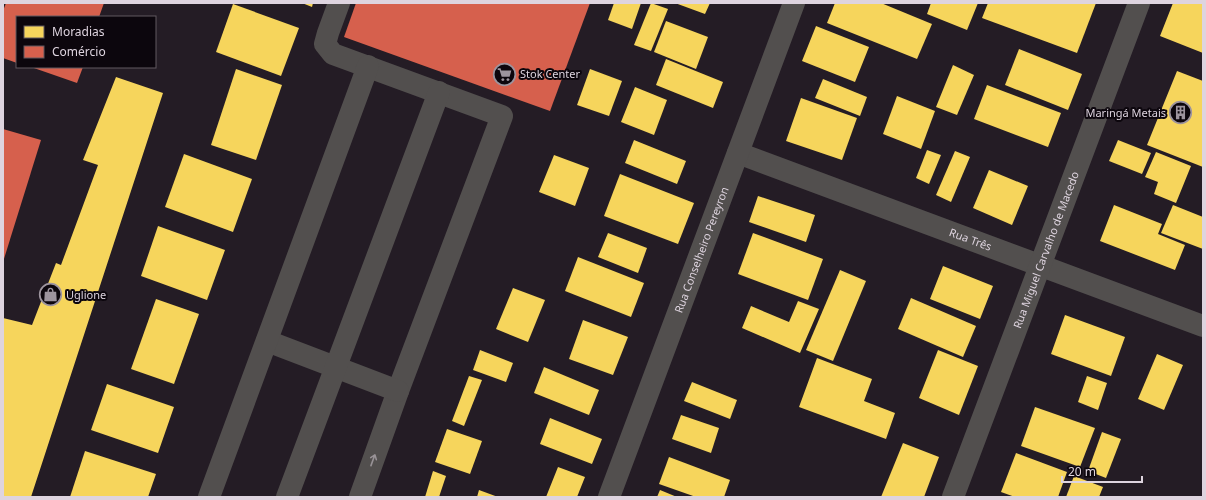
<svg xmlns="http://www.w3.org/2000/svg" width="1206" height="500" font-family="'Noto Sans',sans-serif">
	<rect width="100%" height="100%" fill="#241c25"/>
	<g fill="#f6d55c">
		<polygon points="302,3 313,3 312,7"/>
		<polygon points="614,3 641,3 632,29 608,20"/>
		<polygon points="651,3 668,9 651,51 634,45"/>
		<polygon points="675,3 710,3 705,14"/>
		<polygon points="835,3 881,3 932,24 917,59 827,23"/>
		<polygon points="931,3 978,3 967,30 927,14"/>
		<polygon points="988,3 1096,3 1077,53 982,18"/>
		<polygon points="1173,3 1203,3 1203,53 1160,36"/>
		<polygon points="233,4 299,28 281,76 216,52"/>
		<polygon points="666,21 708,37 696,69 654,52"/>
		<polygon points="816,26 869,47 855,82 802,61"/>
		<polygon points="1019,49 1082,74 1068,110 1005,85"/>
		<polygon points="666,59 723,82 713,108 656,85"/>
		<polygon points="953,65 974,75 957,115 936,107"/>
		<polygon points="236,69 282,85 256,160 211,145"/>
		<polygon points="590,69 622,81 609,116 577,105"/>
		<polygon points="1177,71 1203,81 1203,167 1147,145"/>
		<polygon points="116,77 163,93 31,497 3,497 3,318 32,325 56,263 61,265 98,165 83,160"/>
		<polygon points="823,79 867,97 860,116 815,98"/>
		<polygon points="987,85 1061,113 1048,147 974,119"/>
		<polygon points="635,87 667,100 654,135 621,122"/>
		<polygon points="897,96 935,111 921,149 883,134"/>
		<polygon points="801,98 857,118 842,160 786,141"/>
		<polygon points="634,140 686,161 677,184 625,163"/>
		<polygon points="1118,140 1151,153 1142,174 1109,161"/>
		<polygon points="927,150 941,155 929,184 916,178"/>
		<polygon points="955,151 970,157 951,202 936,195"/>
		<polygon points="1156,152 1191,166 1176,203 1154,194 1158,182 1145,177"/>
		<polygon points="184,154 252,179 233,232 165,207"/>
		<polygon points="554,155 589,168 575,206 539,192"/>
		<polygon points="989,170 1028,186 1012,225 973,208"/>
		<polygon points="620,174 694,203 678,244 604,216"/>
		<polygon points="758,196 815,215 806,242 749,222"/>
		<polygon points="1114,205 1162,224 1158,234 1185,245 1175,270 1100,241"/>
		<polygon points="1173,205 1203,217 1203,249 1161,233"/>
		<polygon points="158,226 225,250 207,300 141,276"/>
		<polygon points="608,233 647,248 638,273 598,257"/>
		<polygon points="753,233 823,259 808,300 738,274"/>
		<polygon points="578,257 644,283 631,317 565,291"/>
		<polygon points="943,266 993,286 980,319 930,299"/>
		<polygon points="840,270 866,281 833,361 806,350"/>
		<polygon points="513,288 545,300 528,342 496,329"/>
		<polygon points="911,298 976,326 963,357 898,329"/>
		<polygon points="156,299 199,314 174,384 131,369"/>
		<polygon points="798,301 819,309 800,353 742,328 751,306 789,322"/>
		<polygon points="1065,315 1125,337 1111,376 1051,354"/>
		<polygon points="583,320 628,337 613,375 569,359"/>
		<polygon points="480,350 513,363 506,382 473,370"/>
		<polygon points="938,350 978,366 959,415 919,398"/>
		<polygon points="1157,354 1183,365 1164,410 1138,399"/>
		<polygon points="817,358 872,379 864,401 895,413 886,439 799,407"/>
		<polygon points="544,367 599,390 589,415 534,393"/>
		<polygon points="469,376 482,380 464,426 452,421"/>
		<polygon points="1087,376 1107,383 1098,410 1078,402"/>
		<polygon points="692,382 737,400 730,419 684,401"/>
		<polygon points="107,384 174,407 158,453 91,430"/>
		<polygon points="1035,407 1095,428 1080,467 1021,446"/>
		<polygon points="681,415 719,428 711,453 672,439"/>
		<polygon points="550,418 602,439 592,464 540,444"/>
		<polygon points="447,429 482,441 470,474 435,462"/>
		<polygon points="1102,432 1121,439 1106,478 1088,471"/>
		<polygon points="903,443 939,457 924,497 881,497"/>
		<polygon points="85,451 156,474 148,497 70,497"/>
		<polygon points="1016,453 1067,472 1058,497 1015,497 1001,492"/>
		<polygon points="669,457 730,480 724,497 696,497 659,484"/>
		<polygon points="558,467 585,477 577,497 546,497"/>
		<polygon points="433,471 446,476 439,497 425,497"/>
		<polygon points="1074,476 1103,487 1099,497 1066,497"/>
		<polygon points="479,490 498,497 477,497"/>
		<polygon points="660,490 677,497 657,497"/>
	</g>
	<g fill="#d6604d">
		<polygon points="6,3 104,3 99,17 17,17 17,63 3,58 3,11"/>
		<polygon points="356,3 590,3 550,111 344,37"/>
		<polygon points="31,67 83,67 77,83"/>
		<polygon points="3,129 41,140 3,262"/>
	</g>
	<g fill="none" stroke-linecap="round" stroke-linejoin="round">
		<g stroke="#524f4e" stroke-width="22">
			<polyline points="339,3 328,33 325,44 333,54 502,116 398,391 360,497"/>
			<path id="s1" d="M738,153L1203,326"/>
			<polyline points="267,341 398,391"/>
			<polyline points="209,497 368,66"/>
			<polyline points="287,497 439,92"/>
			<path id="s2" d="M609,497L794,3"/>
			<path id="s3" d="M953,497L1139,3"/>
		</g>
	</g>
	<defs><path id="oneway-shaft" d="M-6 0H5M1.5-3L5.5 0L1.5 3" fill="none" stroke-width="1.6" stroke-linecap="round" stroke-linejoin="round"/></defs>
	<use stroke="#989296" href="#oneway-shaft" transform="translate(373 460) rotate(-70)"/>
	<defs>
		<symbol id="supermarket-ring" viewBox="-11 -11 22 22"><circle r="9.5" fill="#0c060d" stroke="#9d949e" stroke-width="1.5"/><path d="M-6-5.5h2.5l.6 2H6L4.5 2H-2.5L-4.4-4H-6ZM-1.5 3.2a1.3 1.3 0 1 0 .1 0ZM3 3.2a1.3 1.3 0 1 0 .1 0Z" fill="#9d949e"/></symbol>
		<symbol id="building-ring" viewBox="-11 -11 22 22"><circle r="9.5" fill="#0c060d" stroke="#9d949e" stroke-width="1.5"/><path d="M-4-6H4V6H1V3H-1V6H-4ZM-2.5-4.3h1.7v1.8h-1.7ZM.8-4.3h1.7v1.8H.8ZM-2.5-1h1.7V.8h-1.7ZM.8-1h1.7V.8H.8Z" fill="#9d949e"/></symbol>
		<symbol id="shop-ring" viewBox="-11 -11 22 22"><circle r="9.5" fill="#0c060d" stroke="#9d949e" stroke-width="1.5"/><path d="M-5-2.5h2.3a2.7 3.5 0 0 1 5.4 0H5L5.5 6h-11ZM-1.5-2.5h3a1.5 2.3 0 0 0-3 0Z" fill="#9d949e"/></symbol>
	</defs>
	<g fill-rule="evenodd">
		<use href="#supermarket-ring" x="492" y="62" width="25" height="25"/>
		<use href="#building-ring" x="1168" y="100" width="25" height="25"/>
		<use href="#shop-ring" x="38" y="282" width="25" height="25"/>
	</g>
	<g text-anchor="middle" stroke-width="4" stroke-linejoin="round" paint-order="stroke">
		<g font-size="11" fill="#ded4df" stroke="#0c060d" text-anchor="start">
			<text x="520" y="78">Stok Center</text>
			<text x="1166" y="117" text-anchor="end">Maringá Metais</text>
			<text x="66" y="299">Uglione</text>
		</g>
		<g font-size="11" fill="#ded4df" stroke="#0c060d">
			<text dy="4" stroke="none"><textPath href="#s1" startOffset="248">Rua Três</textPath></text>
			<text dy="4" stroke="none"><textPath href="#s2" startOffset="264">Rua Conselheiro Pereyron</textPath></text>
			<text dy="4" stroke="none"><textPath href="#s3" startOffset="264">Rua Miguel Carvalho de Macedo</textPath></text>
		</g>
	</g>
	<rect width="1206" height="500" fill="none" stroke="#ded4df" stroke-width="8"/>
	<rect x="16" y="16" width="140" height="52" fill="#0c060d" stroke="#605861"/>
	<rect x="24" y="26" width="20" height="12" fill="#f6d55c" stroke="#605861"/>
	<text x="52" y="36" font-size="12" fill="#ded4df">Moradias</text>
	<rect x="24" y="46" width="20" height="12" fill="#d6604d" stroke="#605861"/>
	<text x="52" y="56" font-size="12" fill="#ded4df">Comércio</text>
	<path d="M1062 476v6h80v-6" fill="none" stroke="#ded4df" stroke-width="2"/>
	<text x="1068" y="476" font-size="12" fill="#ded4df" stroke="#0c060d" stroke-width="3" paint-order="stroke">20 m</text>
</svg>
